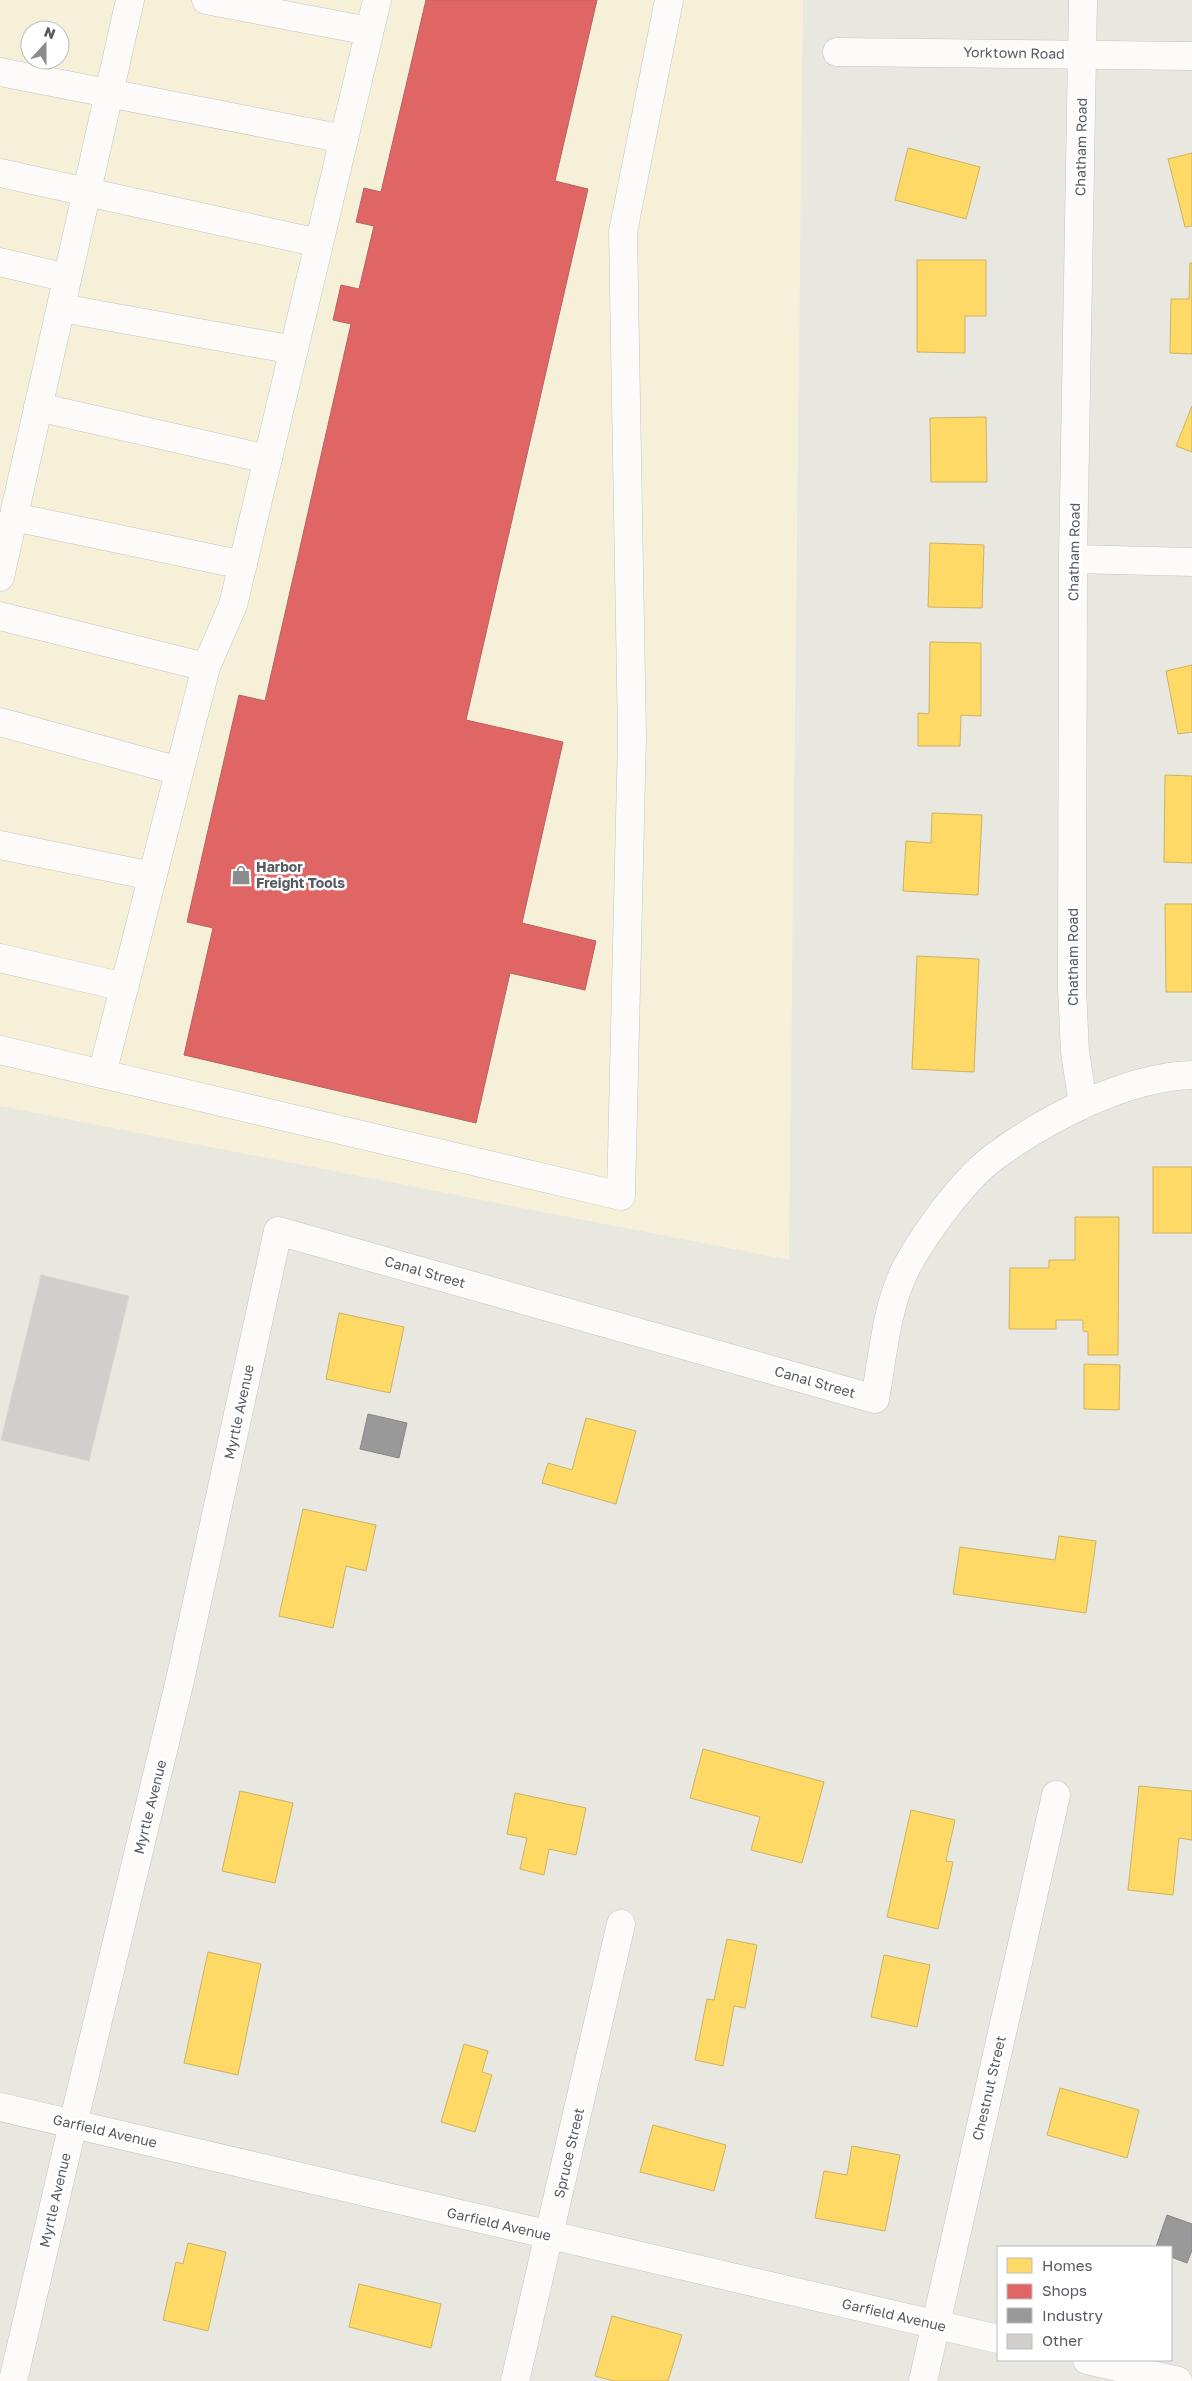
<svg xmlns="http://www.w3.org/2000/svg" width="1192" height="2381" font-family="'Golos Text',sans-serif">
	<rect width="100%" height="100%" fill="#e8e7e0"/>
	<path fill="#f5f0d7" fill-rule="evenodd" d="M0,0H803L789,1260L0,1106ZM30,30H60V60H30Z"/>
	<g fill="#ffd966" stroke="#cdb364">
		<polygon points="908,148 980,167 966,219 895,200"/>
		<polygon points="1192,153 1192,226 1185,227 1168,159"/>
		<polygon points="917,260 986,260 986,316 965,316 965,353 917,352"/>
		<polygon points="1190,263 1192,263 1192,354 1170,353 1171,299 1189,299"/>
		<polygon points="1192,406 1192,452 1176,446"/>
		<polygon points="986,417 987,482 931,482 930,418"/>
		<polygon points="930,543 984,545 982,608 928,607"/>
		<polygon points="930,642 981,643 981,716 961,715 960,746 918,746 918,713 929,714"/>
		<polygon points="1192,665 1192,732 1178,734 1166,671"/>
		<polygon points="1165,775 1192,776 1192,863 1164,862"/>
		<polygon points="932,813 982,815 978,895 903,891 906,841 931,843"/>
		<polygon points="1165,904 1192,904 1192,992 1166,992"/>
		<polygon points="917,956 979,959 974,1072 912,1069"/>
		<rect x="1153" y="1167" width="39" height="66"/>
		<polygon points="1075,1217 1119,1217 1118,1355 1088,1355 1088,1332 1083,1331 1083,1320 1056,1320 1056,1329 1009,1329 1010,1268 1049,1268 1049,1260 1075,1260"/>
		<polygon points="339,1313 404,1327 390,1393 326,1379"/>
		<polygon points="1084,1364 1120,1365 1119,1410 1084,1409"/>
		<polygon points="586,1418 636,1431 616,1504 542,1483 548,1463 572,1470"/>
		<polygon points="303,1509 376,1525 366,1571 346,1566 333,1628 279,1616"/>
		<polygon points="1059,1536 1096,1541 1086,1613 953,1594 960,1547 1055,1560"/>
		<polygon points="703,1749 824,1782 802,1863 751,1850 760,1817 690,1798"/>
		<polygon points="1139,1786 1192,1791 1192,1840 1179,1838 1173,1895 1128,1890"/>
		<polygon points="240,1791 293,1803 275,1883 222,1871"/>
		<polygon points="515,1793 586,1808 576,1855 549,1849 544,1875 520,1869 527,1838 507,1834"/>
		<polygon points="911,1810 955,1820 946,1861 953,1862 938,1929 887,1917"/>
		<polygon points="727,1939 757,1945 745,2008 734,2006 723,2066 695,2060 707,1999 714,2000"/>
		<polygon points="208,1952 261,1964 238,2075 184,2063"/>
		<polygon points="884,1955 930,1965 917,2027 871,2017"/>
		<polygon points="464,2044 488,2051 482,2072 492,2075 475,2132 441,2122"/>
		<polygon points="1060,2088 1139,2110 1127,2158 1047,2135"/>
		<polygon points="653,2125 726,2145 714,2191 640,2172"/>
		<polygon points="852,2146 900,2155 885,2231 815,2218 824,2171 847,2175"/>
		<polygon points="188,2243 226,2252 208,2331 163,2320 176,2262 183,2264"/>
		<polygon points="359,2284 441,2304 431,2348 349,2327"/>
		<polygon points="612,2316 682,2335 668,2381 614,2381 595,2376"/>
	</g>
	<polygon fill="#e06666" stroke="#b76364" points="426,0 597,0 555,181 588,189 466,720 563,742 522,923 596,941 585,990 510,973 476,1123 184,1055 213,928 187,922 239,695 265,701 351,324 333,320 341,285 359,289 374,226 356,222 364,188 381,192"/>
	<g fill="#999" stroke="#858688">
		<polygon points="368,1414 407,1423 399,1458 360,1449"/>
		<polygon points="1167,2215 1192,2224 1192,2250 1187,2263 1171,2257 1171,2247 1156,2247"/>
	</g>
	<polygon fill="#d0cfcb" stroke="#d8d6d0" points="41,1275 129,1296 89,1461 1,1440"/>
	<g fill="none" stroke-linecap="round" stroke-linejoin="round">
		<defs>
			<g id="minor">
				<polyline points="206,0 369,31"/>
				<polyline points="837,52 1192,56"/>
				<polyline points="0,72 344,139"/>
				<polyline points="0,173 319,243"/>
				<polyline points="0,262 67,278"/>
				<polyline points="61,308 294,350"/>
				<polyline points="38,407 268,459"/>
				<polyline points="14,517 243,565"/>
				<polyline points="1073,559 1192,562"/>
				<polyline points="0,577 130,0"/>
				<polyline points="0,616 206,667 233,605 377,0"/>
				<polyline points="0,722 179,771"/>
				<polyline points="0,845 152,876"/>
				<polyline points="0,958 124,987"/>
				<polyline points="0,1050 621,1196 632,737 623,232 669,0"/>
				<polyline points="102,1074 206,667"/>
				<polyline points="1083,1104 1075,1052 1072,988 1073,559 1083,0"/>
				<polyline points="0,2107 998,2339"/>
				<polyline points="1087,2360 1178,2381"/>
				<path d="M13,2381L73,2124L180,1680L278,1231L875,1399C883,1356 886,1306 907,1266C925,1233 964,1179 994,1157C1047,1118 1126,1077 1192,1075"/>
				<polyline points="515,2381 621,1924"/>
				<polyline points="923,2381 1056,1795"/>
			</g>
		</defs>
		<use href="#minor" stroke="#c5c6c5" stroke-width="29"/>
		<use href="#minor" stroke="#fcfbfa" stroke-width="28"/>
	</g>
	<defs>
		<symbol id="shop-bare" viewBox="-9 -9 18 18"><path d="M-5-2.5h2.3a2.7 3.5 0 0 1 5.4 0H5L5.5 6h-11ZM-1.5-2.5h3a1.5 2.3 0 0 0-3 0Z" fill="#8a8c8d" stroke="#fff" stroke-width="2.5" paint-order="stroke"/></symbol>
	</defs>
	<g fill-rule="evenodd">
		<use href="#shop-bare" x="227" y="861" width="28" height="28"/>
	</g>
	<g text-anchor="middle" stroke-width="5" stroke-linejoin="round" paint-order="stroke">
		<g font-size="14" fill="#575b61" stroke="#fff">
			<text transform="translate(1014 53) rotate(1)" y="5">Yorktown Road</text>
			<text transform="translate(1081 147) rotate(-89)" y="5">Chatham Road</text>
			<text transform="translate(1074 552) rotate(-89)" y="5">Chatham Road</text>
			<text transform="translate(1073 957) rotate(-90)" y="5">Chatham Road</text>
			<text transform="translate(425 1272) rotate(16)" y="5">Canal Street</text>
			<text transform="translate(815 1382) rotate(16)" y="5">Canal Street</text>
			<text transform="translate(239 1412) rotate(-78)" y="5">Myrtle Avenue</text>
			<text transform="translate(150 1807) rotate(-76)" y="5">Myrtle Avenue</text>
			<text transform="translate(989 2088) rotate(-77)" y="5">Chestnut Street</text>
			<text transform="translate(105 2131) rotate(13)" y="5">Garfield Avenue</text>
			<text transform="translate(569 2153) rotate(-77)" y="5">Spruce Street</text>
			<text transform="translate(55 2200) rotate(-77)" y="5">Myrtle Avenue</text>
			<text transform="translate(499 2224) rotate(13)" y="5">Garfield Avenue</text>
			<text transform="translate(894 2315) rotate(13)" y="5">Garfield Avenue</text>
		</g>
		<g font-size="14" font-weight="bold" fill="#575b61" stroke="#fff" text-anchor="start">
			<text x="256" y="872">Harbor<tspan x="256" dy="16">Freight Tools</tspan></text>
		</g>
	</g>
	<rect x="997" y="2246" width="175" height="115" fill="#ffffff" stroke="#bcbdc0"/>
	<rect x="1007" y="2258" width="25" height="15" fill="#ffd966" stroke="#bcbdc0"/>
	<text x="1042" y="2271" font-size="15" fill="#575b61">Homes</text>
	<rect x="1007" y="2284" width="25" height="15" fill="#e06666" stroke="#bcbdc0"/>
	<text x="1042" y="2296" font-size="15" fill="#575b61">Shops</text>
	<rect x="1007" y="2308" width="25" height="15" fill="#999999" stroke="#bcbdc0"/>
	<text x="1042" y="2321" font-size="15" fill="#575b61">Industry</text>
	<rect x="1007" y="2334" width="25" height="15" fill="#d0cfcb" stroke="#bcbdc0"/>
	<text x="1042" y="2346" font-size="15" fill="#575b61">Other</text>
	<g transform="translate(45 45) rotate(21)"><circle r="24" fill="#ffffff" stroke="#bcbdc0"/>
	<path d="M0-4L9 19L0 12L-9 19Z" fill="#8a8c8d"/>
	<text y="-8" font-size="14" font-weight="bold" text-anchor="middle" fill="#575b61">N</text>
	</g>
</svg>
